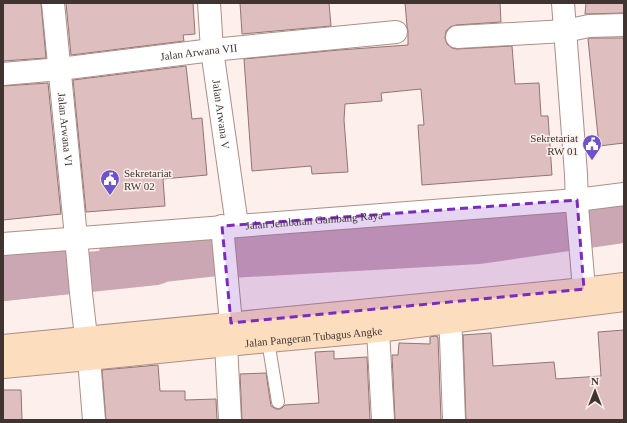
<svg xmlns="http://www.w3.org/2000/svg" width="627" height="423" font-family="Georgia,serif">
	<rect width="100%" height="100%" fill="#fdf0ec"/>
	<g fill="#caa7b3">
		<polygon points="624,202 624,243 480,264 231,278 228,237"/>
		<polygon points="214,238 218,276 102,289 99,244"/>
		<polygon points="69,248 75,293 3,301 3,255"/>
	</g>
	<g fill="none" stroke-linecap="round" stroke-linejoin="round">
		<polyline stroke="#caa7b3" stroke-width="40" points="3,281 156,265"/>
	</g>
	<g fill="#dfbebf" stroke="#927475">
		<polygon points="3,3 41,3 46,58 3,61"/>
		<polygon points="66,3 193,3 195,34 183,35 184,41 71,55"/>
		<polygon points="240,3 329,3 331,26 242,34"/>
		<polygon points="405,3 500,3 501,22 456,25 450,27 446,31 445,38 447,44 452,48 457,49 512,46 515,84 539,83 541,116 548,116 552,175 422,185 418,125 424,125 421,89 381,93 382,101 345,104 344,120 348,172 312,174 311,166 252,171 244,59 339,50 408,45 408,31 407,26"/>
		<polygon points="586,3 624,3 624,13 585,14"/>
		<polygon points="590,38 624,38 624,143 599,146 588,39"/>
		<polygon points="186,66 192,119 202,118 207,175 163,179 165,206 86,212 73,80"/>
		<polygon points="48,83 61,214 3,220 3,86"/>
		<polygon points="624,330 624,420 466,420 463,335 491,333 493,366 554,362 556,379 601,376 598,332"/>
		<polygon points="435,336 438,337 441,420 395,420 392,355 398,355 399,343 430,344 430,337"/>
		<polygon points="334,351 334,359 367,357 370,420 242,420 240,374 266,373 271,406 276,409 280,409 282,408 285,405 319,403 315,352"/>
		<polygon points="158,365 160,391 185,391 185,400 216,399 217,420 106,420 102,370"/>
		<polygon points="3,390 21,390 22,420 3,420"/>
	</g>
	<g fill="none" stroke-linecap="round" stroke-linejoin="round">
		<defs>
			<polyline id="lane" points="268,341 278,402"/>
			<g id="street">
				<path id="s1" d="M53,3L76,237L81,293L86,337"/>
				<path id="s2" d="M209,3L212,50L237,225"/>
				<polyline points="563,3 576,174 577,206 584,289"/>
				<polyline points="457,37 565,31 589,26 624,25"/>
				<path id="s3" d="M3,74L60,69L212,50L396,32"/>
				<polyline points="222,226 231,323"/>
				<path id="s4" d="M3,244L577,200L624,194"/>
				<polyline points="450,322 451,338 454,420"/>
				<polyline points="378,331 383,420"/>
				<polyline points="226,345 230,420"/>
				<polyline points="89,359 94,420"/>
			</g>
			<g id="secondary">
				<polyline points="3,346 584,289 624,284"/>
				<path id="s5" d="M3,367L89,359L268,341L378,331L624,300"/>
			</g>
		</defs>
		<use href="#lane" stroke="#ac8f86" stroke-width="14"/>
		<use href="#street" stroke="#ac8f86" stroke-width="24"/>
		<use href="#secondary" stroke="#ac8f86" stroke-width="24"/>
		<use href="#lane" stroke="#fff" stroke-width="12"/>
		<use href="#street" stroke="#fff" stroke-width="22"/>
		<use href="#secondary" stroke="#fcdebf" stroke-width="22"/>
	</g>
	<path fill="#7b2cbf" fill-opacity="0.2" stroke="#7b2cbf" stroke-width="3" stroke-dasharray="8 5" stroke-linejoin="round" d="M577,200L584,289L231,323L222,226Z"/>
	<defs>
		<symbol id="civic-pin" viewBox="-11 -11 22 30"><path d="M0 17L-7.5 6A9.5 9.5 0 1 1 7.5 6Z" fill="#6d53cc" stroke="#fdf0ec"/><path d="M-.6-6.5H3V-4.5H.6V-3L4-1V1h2V6H-6V1h2V-1L-.6-3ZM-1.2 2.5V6h2.4V2.5Z" fill="#fff"/></symbol>
	</defs>
	<g fill-rule="evenodd">
		<use href="#civic-pin" x="581" y="133" width="22" height="30"/>
		<use href="#civic-pin" x="99" y="168" width="22" height="30"/>
	</g>
	<g text-anchor="middle" stroke-width="3" stroke-linejoin="round" paint-order="stroke">
		<g font-size="11" fill="#403430" stroke="#fdf0ec">
			<text dy="4" stroke="none"><textPath href="#s3" startOffset="197">Jalan Arwana VII</textPath></text>
			<text dy="4" stroke="none"><textPath href="#s2" startOffset="112">Jalan Arwana V</textPath></text>
			<text dy="4" stroke="none"><textPath href="#s1" startOffset="127">Jalan Arwana VI</textPath></text>
			<text dy="4" stroke="none"><textPath href="#s4" startOffset="312">Jalan Jembatan Gambang Raya</textPath></text>
			<text dy="4" stroke="none"><textPath href="#s5" startOffset="312">Jalan Pangeran Tubagus Angke</textPath></text>
		</g>
		<g font-size="11" fill="#403430" stroke="#fdf0ec" text-anchor="end">
			<text x="578" y="142">Sekretariat<tspan x="578" dy="13">RW 01</tspan></text>
			<text x="124" y="177" text-anchor="start">Sekretariat<tspan x="124" dy="13">RW 02</tspan></text>
		</g>
	</g>
	<rect width="627" height="423" fill="none" stroke="#403430" stroke-width="8"/>
	<g transform="translate(595 391)" stroke="#fdf0ec" stroke-width="3" paint-order="stroke">
	<path d="M0-3L7 15L0 10L-7 15Z" fill="#403430"/>
	<text y="-6" font-size="11" font-weight="bold" text-anchor="middle" fill="#403430">N</text>
	</g>
</svg>
